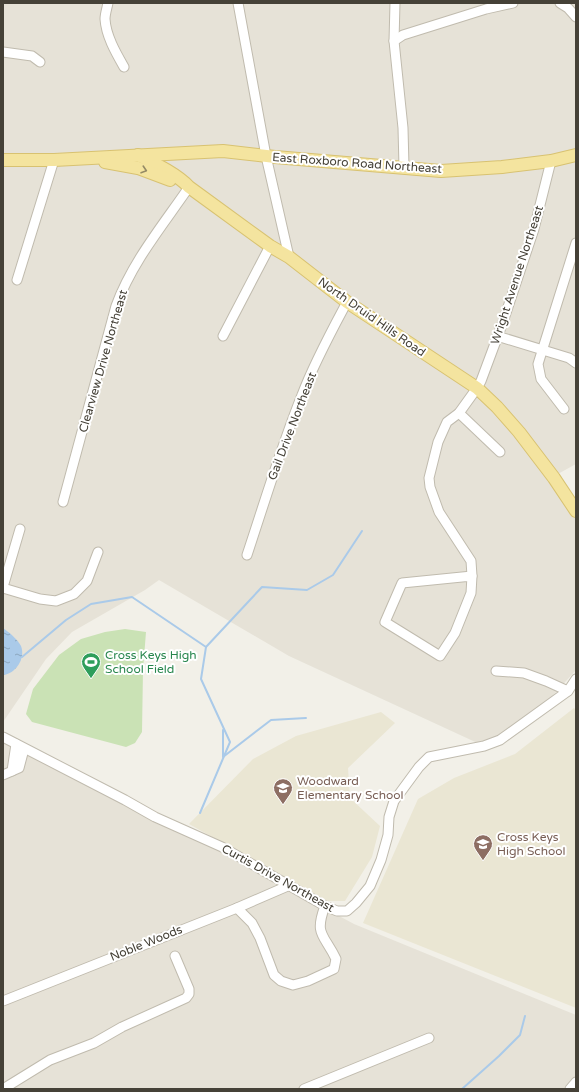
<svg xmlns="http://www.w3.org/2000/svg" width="579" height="1092" font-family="'Varela Round',sans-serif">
	<defs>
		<pattern id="water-ripples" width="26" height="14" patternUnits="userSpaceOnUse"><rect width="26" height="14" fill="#aacae9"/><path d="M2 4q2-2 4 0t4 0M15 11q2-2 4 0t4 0" fill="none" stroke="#8ca6be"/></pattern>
	</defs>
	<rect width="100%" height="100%" fill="#f2f0e8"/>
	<g fill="#e6e2d7">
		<polygon points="3,3 576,3 576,464 556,475 576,511 576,670 547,702 484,746 289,656 159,580 145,590 72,632 46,659 3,722"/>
		<polygon points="3,738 108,787 224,854 354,924 576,1015 576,1089 3,1089"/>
	</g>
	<g fill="#eae6d3">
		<polygon points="574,708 576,710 576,1008 363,923 418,799 454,778 515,754"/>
		<polygon points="381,712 395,723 348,768 350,798 380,826 372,857 345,901 327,901 189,824 253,759 296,736"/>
	</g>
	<polygon fill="#cae2b5" points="125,629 146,632 143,670 142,732 135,743 126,747 32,722 26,714 33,689 59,655 81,639 105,632"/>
	<path fill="url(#water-ripples)" d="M3,628C9,632 18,640 21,646C26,659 15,674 3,675Z"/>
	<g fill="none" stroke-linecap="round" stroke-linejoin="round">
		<g stroke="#aacae9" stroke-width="2">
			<polyline points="206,647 262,587 307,590 333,575 362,531"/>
			<polyline points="22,657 66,620 91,604 132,597 206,647 201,679 230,742 200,813"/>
			<polyline points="223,730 223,757 271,720 306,718"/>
			<polyline points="462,1089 499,1056 520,1035 525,1016"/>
		</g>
		<defs>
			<g id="minor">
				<path d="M108,3C107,8 105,14 105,19C106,36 116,53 124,67"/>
				<polyline points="238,3 266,156 289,257"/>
				<polyline points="395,3 394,41 403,128 404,167"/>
				<polyline points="560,3 568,8 576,17"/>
				<polyline points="394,41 403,35 486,9 513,3"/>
				<polyline points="3,52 32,56 40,62"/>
				<polyline points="17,280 54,160"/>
				<polyline points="223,336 270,246"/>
				<polyline points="497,336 569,358 576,363"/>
				<polyline points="564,409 541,379 538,364 576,243"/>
				<polyline points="459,413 500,452"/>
				<path d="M63,502L116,306C132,262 163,225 189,187"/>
				<path d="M247,555C265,501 281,447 302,395C314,363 331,332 347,302"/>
				<polyline points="472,576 471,561 439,512 430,487 429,478 438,442 447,422 459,413 477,388 481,381 503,322 534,229 551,161"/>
				<polygon points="472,576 471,593 455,633 440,656 385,622 402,583"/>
				<polyline points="3,587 20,529"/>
				<polyline points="3,588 40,599 56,601 74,594 87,581 98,552"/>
				<polyline points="496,671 524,673 546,681 568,691"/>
				<polyline points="3,737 125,800 155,817 222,847 325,906 337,911 347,911 356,903 370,886 381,860 388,835 389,817 394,801 419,767 429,757 484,746 500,740 568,691 576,679"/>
				<polyline points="12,771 16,744"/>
				<polyline points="3,775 19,768 24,749"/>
				<path d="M237,908L252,923L260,938L274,975L281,981L293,985L308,981L334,969L336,959C324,934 314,935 325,906"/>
				<polyline points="3,1001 237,908 290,885"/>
				<polyline points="3,1089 50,1060 94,1043 122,1027 186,998 189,994 189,989 175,956"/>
				<polyline points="304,1089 429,1038"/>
				<polyline points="570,1089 576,1082"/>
			</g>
			<g id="major">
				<path d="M138,155C154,163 177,174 189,187L270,246L289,257L347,302L477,388L497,407L519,432L554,478L576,511"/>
				<polyline points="3,160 54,160 223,151 275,157 441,171 502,167 551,161 576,155"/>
				<polyline points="105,162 138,168 170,180"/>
			</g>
		</defs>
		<use href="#minor" stroke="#c0bbae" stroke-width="11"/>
		<use href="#major" stroke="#d8c271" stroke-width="14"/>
		<use href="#minor" stroke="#fff" stroke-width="9"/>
		<use href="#major" stroke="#f4e49f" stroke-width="12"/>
	</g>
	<defs><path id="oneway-chevron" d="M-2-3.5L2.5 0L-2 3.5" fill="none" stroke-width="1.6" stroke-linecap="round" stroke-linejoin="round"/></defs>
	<use stroke="#948a66" href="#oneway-chevron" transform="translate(144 170) rotate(18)"/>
	<defs>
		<symbol id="stadium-pin" viewBox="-11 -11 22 30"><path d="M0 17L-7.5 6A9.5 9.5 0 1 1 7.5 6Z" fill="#2e9e5b" stroke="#fff"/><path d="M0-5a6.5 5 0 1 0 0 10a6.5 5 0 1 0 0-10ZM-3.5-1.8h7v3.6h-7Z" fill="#fff"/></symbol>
		<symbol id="school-pin" viewBox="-11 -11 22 30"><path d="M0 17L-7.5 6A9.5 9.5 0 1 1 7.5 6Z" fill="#8d6e63" stroke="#fff"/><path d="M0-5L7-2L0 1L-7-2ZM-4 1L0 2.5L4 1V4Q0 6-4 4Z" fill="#fff"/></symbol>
	</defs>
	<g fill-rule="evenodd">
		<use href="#stadium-pin" x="80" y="651" width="22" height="30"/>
		<use href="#school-pin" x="272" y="777" width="22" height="30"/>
		<use href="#school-pin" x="472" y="833" width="22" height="30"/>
	</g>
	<g text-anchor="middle" stroke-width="4" stroke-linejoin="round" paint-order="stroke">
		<g font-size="12" fill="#454137" stroke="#fff">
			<text transform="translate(357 163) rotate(4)" y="4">East Roxboro Road Northeast</text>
			<text transform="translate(517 275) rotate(-72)" y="4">Wright Avenue Northeast</text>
			<text transform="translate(372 317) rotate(35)" y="4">North Druid Hills Road</text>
			<text transform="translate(103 361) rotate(-74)" y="4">Clearview Drive Northeast</text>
			<text transform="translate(292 426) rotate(-69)" y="4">Gail Drive Northeast</text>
			<text transform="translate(278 878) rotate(29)" y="4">Curtis Drive Northeast</text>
			<text transform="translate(146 943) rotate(-22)" y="4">Noble Woods</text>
		</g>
		<g font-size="12" fill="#27864d" stroke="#fff" text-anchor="start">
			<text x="105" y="659">Cross Keys High<tspan x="105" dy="14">School Field</tspan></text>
		</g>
		<g font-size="12" fill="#785e54" stroke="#fff" text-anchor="start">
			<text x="297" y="785">Woodward<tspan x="297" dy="14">Elementary School</tspan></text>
			<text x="497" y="841">Cross Keys<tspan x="497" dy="14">High School</tspan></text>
		</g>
	</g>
	<rect width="579" height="1092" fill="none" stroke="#454137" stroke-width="8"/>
</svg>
